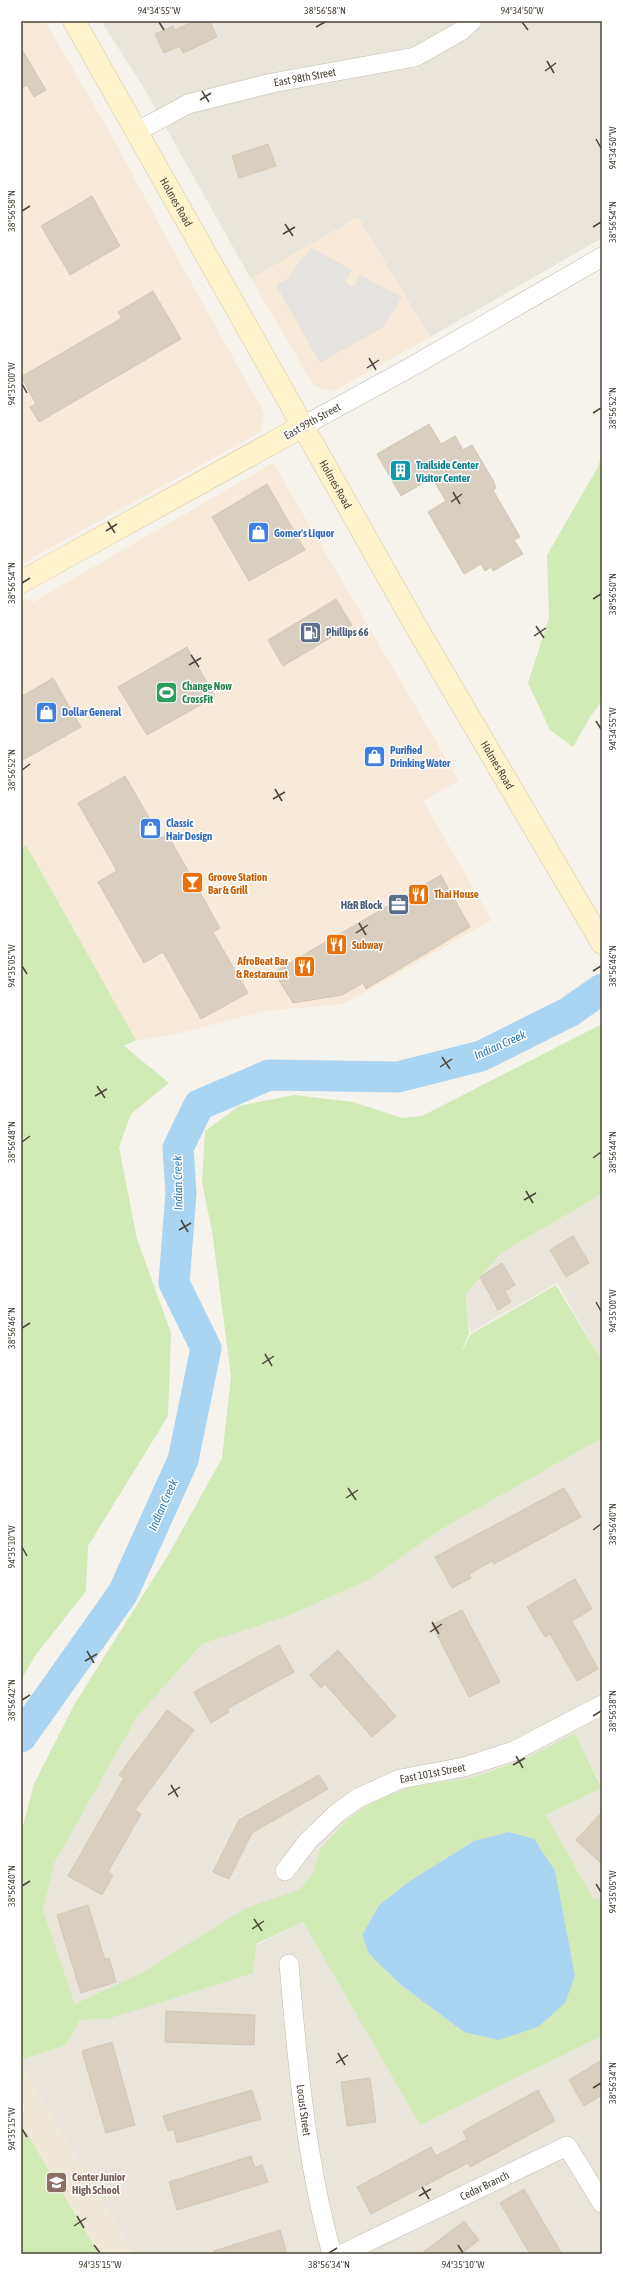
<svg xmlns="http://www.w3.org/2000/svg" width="623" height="2275" font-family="'Asap Condensed',sans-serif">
	<rect width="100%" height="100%" fill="#f6f3ec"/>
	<g fill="#eae5da">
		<polygon points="101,21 602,21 602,238 430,337 358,217 251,279 142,85"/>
		<polygon points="602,1194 602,1361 557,1283 470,1333 466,1294 501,1253"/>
		<polygon points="602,1438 602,1786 575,1733 520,1761 474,1777 411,1787 320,1849 312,1874 299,1890 141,1973 75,2004 43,1910 54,1864 137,1717 202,1644 288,1616 366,1581 445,1527"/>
		<polygon points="602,1788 602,1900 593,1898 546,1815"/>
		<polygon points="303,1922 420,2125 602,2036 602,2254 134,2254 21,2065 21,2060 66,2045 80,2020 108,2019"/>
	</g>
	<g fill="#f7ead8">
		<polygon points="21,21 45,21 109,131 178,259 264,413 261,432 250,438 21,564"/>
		<polygon points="358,217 430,337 332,392 314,386 251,279"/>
		<polygon points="273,463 459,781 423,801 492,920 344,1004 264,1011 177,1034 136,1040 26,846 21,848 21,598 33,602"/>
	</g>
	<polygon fill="#efe8d6" points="21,2065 134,2254 21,2254 21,2112 24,2110"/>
	<g fill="#d2eab5" fill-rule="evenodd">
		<polygon points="602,454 602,701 590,717 573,747 550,730 528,683 549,618 547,555 598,467"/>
		<polygon points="26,845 136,1040 124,1046 169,1083 131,1114 119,1147 137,1239 171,1333 168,1416 88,1546 86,1591 35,1656 21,1680 21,848"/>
		<path d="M602,1024V1194L501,1253L466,1294L469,1334L460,1355L471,1334L556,1285L602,1361V1438L445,1527L366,1581L288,1616L202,1644L137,1717L54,1864L43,1910L75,2004L141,1973L246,1908L299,1890L312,1874L320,1849L349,1818L375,1800L411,1787L474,1777L520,1761L575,1733L602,1788L546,1815L593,1898L602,1900V2036L420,2125L303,1922L256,1944L253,1973L108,2019L80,2020L66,2045L21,2060V1833L34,1784L74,1705L170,1552L222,1458L231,1376L212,1231L202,1183L205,1131L239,1106L294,1095L353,1102L402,1118L422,1116ZM474,1841L464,2032L401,1985L369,1954L362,1935L379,1905L411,1881Z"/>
		<polygon points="26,2132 99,2254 21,2254 21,2134"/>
	</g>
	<polygon fill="#e5e3e0" points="311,247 352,270 346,281 350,286 354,286 360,275 402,297 383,327 320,363 276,285 287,279"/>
	<polygon fill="#a9d4f2" points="509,1832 534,1839 555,1871 575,1976 565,2003 538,2027 499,2040 464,2032 401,1985 369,1954 362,1935 379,1905 410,1881 474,1841"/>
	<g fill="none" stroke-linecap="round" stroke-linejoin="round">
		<polyline stroke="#a9d4f2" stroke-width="31" points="21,1737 123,1593 183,1460 206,1348 174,1283 181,1193 178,1148 199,1105 269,1075 398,1077 481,1056 569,1012 602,989"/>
	</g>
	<g fill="#d8cfc1" stroke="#d3c7b4">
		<polygon points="195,21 210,21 217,37 183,53 180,46 164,53 155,34 173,26 175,30"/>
		<polygon points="21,48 46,90 34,97 27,85 21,89"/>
		<polygon points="268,144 276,166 239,178 232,156"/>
		<polygon points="92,196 120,246 70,275 41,226"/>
		<polygon points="153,291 181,339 39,422 30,407 36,404 21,377 122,318 118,312"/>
		<polygon points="429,424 441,444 455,436 463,450 472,445 493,480 496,488 493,490 520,537 514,540 523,554 493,571 491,567 485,571 481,564 464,574 428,512 446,501 432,478 401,496 377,454"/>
		<polygon points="267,484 305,550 249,581 212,517"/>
		<polygon points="336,599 352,625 283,666 268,640"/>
		<polygon points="187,647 215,697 147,735 118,687"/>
		<polygon points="53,678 81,727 21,761 21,697"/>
		<polygon points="125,776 161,838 168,835 220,928 213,932 248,993 201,1019 163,952 144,963 98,882 117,871 78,803"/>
		<polygon points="441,875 470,927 366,989 363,983 342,995 293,1003 274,972"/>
		<polygon points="573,1236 589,1263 566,1277 550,1250"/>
		<polygon points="502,1263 515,1285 505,1291 511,1302 498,1310 480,1277"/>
		<polygon points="564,1488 581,1517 494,1564 492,1561 469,1574 471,1578 452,1588 435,1557"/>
		<polygon points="575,1579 592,1609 572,1621 598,1669 577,1681 550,1634 545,1637 527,1607"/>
		<polygon points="462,1610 500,1682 469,1697 432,1625"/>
		<polygon points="279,1645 294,1672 227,1709 229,1712 211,1723 194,1692"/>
		<polygon points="338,1650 396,1716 372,1737 325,1684 321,1688 310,1675"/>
		<polygon points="167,1710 194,1730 135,1810 141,1814 108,1872 113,1875 102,1895 68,1876 124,1778 119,1775"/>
		<polygon points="319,1775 328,1789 252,1833 229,1879 213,1872 239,1820"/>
		<polygon points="602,1812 602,1864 576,1840"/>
		<polygon points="88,1905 105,1960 109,1958 116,1982 81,1993 57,1915"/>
		<polygon points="166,2011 255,2015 254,2045 165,2042"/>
		<polygon points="112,2042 135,2125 106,2133 82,2051"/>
		<polygon points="602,2060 602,2095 584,2106 569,2080"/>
		<polygon points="370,2078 376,2122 347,2126 341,2082"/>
		<polygon points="252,2090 261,2119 177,2143 174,2129 168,2131 163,2116"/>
		<polygon points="538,2090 555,2121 470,2167 468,2163 371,2214 357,2187 431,2147 436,2156 467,2139 463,2131"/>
		<polygon points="251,2156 255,2168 262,2165 268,2182 177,2210 169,2182"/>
		<polygon points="524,2189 562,2254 530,2254 500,2203"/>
		<polygon points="464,2221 479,2240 461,2254 421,2254"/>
		<polygon points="280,2230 287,2254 215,2254 214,2251"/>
	</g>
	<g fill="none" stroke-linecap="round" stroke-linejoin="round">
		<defs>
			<g id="street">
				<path id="s1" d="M136,132L188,104L272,83L415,57L461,31L472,21"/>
				<polyline points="303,426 411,367 602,257"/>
				<path id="s2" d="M285,1871L308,1841L336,1814L358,1798L400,1779L464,1767L514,1751L602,1705"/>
				<path id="s3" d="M289,1964C297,2059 306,2162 332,2254"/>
				<path id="s4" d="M342,2254L567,2146L602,2203"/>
			</g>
			<g id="secondary">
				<path id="s5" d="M74,21L418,630L602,943"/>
				<polyline points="21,582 303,426"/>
			</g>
		</defs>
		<use href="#street" stroke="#c2bbae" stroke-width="20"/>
		<use href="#secondary" stroke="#d6c79b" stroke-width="23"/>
		<use href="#street" stroke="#fff" stroke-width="19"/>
		<use href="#secondary" stroke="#fff3cd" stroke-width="22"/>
	</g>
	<path fill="none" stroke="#4b4439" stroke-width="1.5" d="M159,22L164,30M522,22L528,30M316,27L325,22M547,61L554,73M545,71L556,63M202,91L209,102M200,100L211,93M596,139L601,148M22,211L30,206M285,224L293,236M593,227L601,222M283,234L295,227M369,358L376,370M367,368L379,360M22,384L27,393M593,413L601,408M453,492L460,504M451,502L462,494M108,522L115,533M106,531L117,524M22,583L30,578M593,599L601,594M536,626L544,638M534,636L546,628M191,655L199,667M189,665L201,658M596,721L601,729M22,770L30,764M275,789L282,801M273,799L285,792M359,923L366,935M356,933L368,925M22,966L27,974M593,971L601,966M442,1057L450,1069M440,1067L452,1059M97,1086L105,1098M95,1096L107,1089M22,1142L30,1136M593,1158L601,1152M526,1191L533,1203M524,1200L536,1193M181,1220L188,1232M179,1230L191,1223M596,1302L601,1311M22,1328L30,1323M265,1354L272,1366M262,1364L274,1356M348,1488L356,1500M346,1498L358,1490M593,1530L601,1524M22,1547L27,1556M432,1622L439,1634M430,1632L442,1624M87,1651L94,1663M85,1661L97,1654M22,1700L30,1695M593,1716L601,1711M516,1756L523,1768M513,1765L525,1758M171,1785L178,1797M168,1795L180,1787M596,1884L601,1892M22,1886L30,1881M254,1919L262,1931M252,1929L264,1921M338,2053L345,2065M336,2063L348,2055M593,2088L601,2083M22,2129L27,2137M422,2187L429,2199M419,2196L431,2189M77,2216L84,2228M74,2226L86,2218M94,2245L100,2253M458,2245L463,2253M329,2253L337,2248"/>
	<defs>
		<symbol id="building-square" viewBox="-11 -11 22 22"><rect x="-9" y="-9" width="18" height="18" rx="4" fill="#0f9aa8" stroke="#fff"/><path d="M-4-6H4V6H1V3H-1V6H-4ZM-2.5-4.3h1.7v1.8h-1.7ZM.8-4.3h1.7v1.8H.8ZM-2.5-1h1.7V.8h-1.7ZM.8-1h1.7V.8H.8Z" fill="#fff"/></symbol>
		<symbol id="shop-square" viewBox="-11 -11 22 22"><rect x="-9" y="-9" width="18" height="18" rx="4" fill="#3f7fe0" stroke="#fff"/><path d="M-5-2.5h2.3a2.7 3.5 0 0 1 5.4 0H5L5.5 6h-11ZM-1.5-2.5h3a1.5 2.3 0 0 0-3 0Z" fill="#fff"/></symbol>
		<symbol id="fuel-square" viewBox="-11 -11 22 22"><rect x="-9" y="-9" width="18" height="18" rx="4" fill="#5c6f8a" stroke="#fff"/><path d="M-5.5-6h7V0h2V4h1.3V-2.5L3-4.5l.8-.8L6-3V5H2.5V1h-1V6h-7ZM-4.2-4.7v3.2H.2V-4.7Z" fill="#fff"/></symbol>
		<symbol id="stadium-square" viewBox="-11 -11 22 22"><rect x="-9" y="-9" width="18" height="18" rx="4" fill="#2e9e5b" stroke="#fff"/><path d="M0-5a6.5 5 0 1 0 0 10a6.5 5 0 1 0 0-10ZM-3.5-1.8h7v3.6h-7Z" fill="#fff"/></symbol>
		<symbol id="bar-square" viewBox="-11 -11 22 22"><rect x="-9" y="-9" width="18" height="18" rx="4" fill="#e8710a" stroke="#fff"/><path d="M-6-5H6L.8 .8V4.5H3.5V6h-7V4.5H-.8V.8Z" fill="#fff"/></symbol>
		<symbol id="restaurant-square" viewBox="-11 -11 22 22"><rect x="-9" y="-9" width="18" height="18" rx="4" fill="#e8710a" stroke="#fff"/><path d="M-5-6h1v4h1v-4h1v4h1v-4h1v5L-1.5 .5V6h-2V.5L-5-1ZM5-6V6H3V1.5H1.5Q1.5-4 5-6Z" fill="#fff"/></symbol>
		<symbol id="office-square" viewBox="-11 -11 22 22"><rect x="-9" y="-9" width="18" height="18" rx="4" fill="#5c6f8a" stroke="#fff"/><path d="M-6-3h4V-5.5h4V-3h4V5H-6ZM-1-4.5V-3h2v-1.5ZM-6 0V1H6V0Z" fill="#fff"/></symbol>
		<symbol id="school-square" viewBox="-11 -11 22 22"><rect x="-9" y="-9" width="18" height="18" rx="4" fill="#8d6e63" stroke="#fff"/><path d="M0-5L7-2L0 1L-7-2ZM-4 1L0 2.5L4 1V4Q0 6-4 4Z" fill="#fff"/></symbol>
	</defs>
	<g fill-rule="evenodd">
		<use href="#building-square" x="388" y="458" width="25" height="25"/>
		<use href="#shop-square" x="246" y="520" width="25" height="25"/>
		<use href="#fuel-square" x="298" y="620" width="25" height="25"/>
		<use href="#stadium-square" x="154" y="680" width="25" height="25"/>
		<use href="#shop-square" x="34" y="700" width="25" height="25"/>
		<use href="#shop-square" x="362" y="744" width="25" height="25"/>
		<use href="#shop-square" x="138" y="816" width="25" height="25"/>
		<use href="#bar-square" x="180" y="870" width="25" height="25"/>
		<use href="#restaurant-square" x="406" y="882" width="25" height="25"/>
		<use href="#office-square" x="386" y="892" width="25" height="25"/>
		<use href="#restaurant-square" x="324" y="932" width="25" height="25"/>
		<use href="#restaurant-square" x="292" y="954" width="25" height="25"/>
		<use href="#school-square" x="44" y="2170" width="25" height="25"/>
	</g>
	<g text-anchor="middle" stroke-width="3" stroke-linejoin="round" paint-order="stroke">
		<g font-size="11" fill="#4b4439" stroke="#fff">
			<text dy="4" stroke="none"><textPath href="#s1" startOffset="179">East 98th Street</textPath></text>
			<text dy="4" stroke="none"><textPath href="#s5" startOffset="208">Holmes Road</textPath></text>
			<text transform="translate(312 421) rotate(-29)" y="4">East 99th Street</text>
			<text dy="4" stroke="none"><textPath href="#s5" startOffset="532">Holmes Road</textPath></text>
			<text dy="4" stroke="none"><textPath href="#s5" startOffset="856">Holmes Road</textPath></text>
			<text dy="4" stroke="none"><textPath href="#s2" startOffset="183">East 101st Street</textPath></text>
			<text dy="4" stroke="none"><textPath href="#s3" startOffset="147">Locust Street</textPath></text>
			<text dy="4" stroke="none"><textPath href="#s4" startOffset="158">Cedar Branch</textPath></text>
		</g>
		<g font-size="11" font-weight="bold" fill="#0d838f" stroke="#fff" text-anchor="start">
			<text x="416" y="469">Trailside Center<tspan x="416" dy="13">Visitor Center</tspan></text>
		</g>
		<g font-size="11" font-weight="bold" fill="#366cbe" stroke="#fff" text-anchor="start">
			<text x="274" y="537">Gomer's Liquor</text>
			<text x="62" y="716">Dollar General</text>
			<text x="390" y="754">Purified<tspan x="390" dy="13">Drinking Water</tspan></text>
			<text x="166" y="827">Classic<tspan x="166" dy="13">Hair Design</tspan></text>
		</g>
		<g font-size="11" font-weight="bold" fill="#4e5e75" stroke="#fff" text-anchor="start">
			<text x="326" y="636">Phillips 66</text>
			<text x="382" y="909" text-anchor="end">H&amp;R Block</text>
		</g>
		<g font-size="11" font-weight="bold" fill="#27864d" stroke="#fff" text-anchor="start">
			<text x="182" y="690">Change Now<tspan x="182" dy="13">CrossFit</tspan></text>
		</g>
		<g font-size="11" font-weight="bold" fill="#c56008" stroke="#fff" text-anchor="start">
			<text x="208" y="881">Groove Station<tspan x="208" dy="13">Bar &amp; Grill</tspan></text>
			<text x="434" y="898">Thai House</text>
			<text x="352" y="949">Subway</text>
			<text x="288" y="965" text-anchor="end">AfroBeat Bar<tspan x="288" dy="13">&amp; Restaraunt</tspan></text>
		</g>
		<g font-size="11" font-weight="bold" fill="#785e54" stroke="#fff" text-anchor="start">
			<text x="72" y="2181">Center Junior<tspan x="72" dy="13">High School</tspan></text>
		</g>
		<g font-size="12" font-style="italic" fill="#2e7ab2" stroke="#fff">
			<text transform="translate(500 1045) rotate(-24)" y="4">Indian Creek</text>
			<text transform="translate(178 1183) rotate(-91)" y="4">Indian Creek</text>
			<text transform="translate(163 1505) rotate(-66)" y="4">Indian Creek</text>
		</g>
	</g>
	<rect width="623" height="2275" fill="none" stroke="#ffffff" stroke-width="44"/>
	<rect x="22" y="22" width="579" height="2231" fill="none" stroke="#4b4439" stroke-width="1.5"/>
	<g font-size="10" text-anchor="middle" fill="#4b4439">
		<text x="159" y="14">94°34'55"W</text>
		<text x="325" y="14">38°56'58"N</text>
		<text x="522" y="14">94°34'50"W</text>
		<text transform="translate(612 148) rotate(-90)" y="4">94°34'50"W</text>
		<text transform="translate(11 211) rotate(-90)" y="4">38°56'58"N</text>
		<text transform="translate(612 222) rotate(-90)" y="4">38°56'54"N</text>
		<text transform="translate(11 384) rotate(-90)" y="4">94°35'00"W</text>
		<text transform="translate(612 408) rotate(-90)" y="4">38°56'52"N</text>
		<text transform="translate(11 583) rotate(-90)" y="4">38°56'54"N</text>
		<text transform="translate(612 594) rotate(-90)" y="4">38°56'50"N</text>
		<text transform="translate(612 729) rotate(-90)" y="4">94°34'55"W</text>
		<text transform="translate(11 770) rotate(-90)" y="4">38°56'52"N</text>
		<text transform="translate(11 966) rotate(-90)" y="4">94°35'05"W</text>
		<text transform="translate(612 966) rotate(-90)" y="4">38°56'46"N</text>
		<text transform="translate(11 1142) rotate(-90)" y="4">38°56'48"N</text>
		<text transform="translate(612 1152) rotate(-90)" y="4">38°56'44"N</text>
		<text transform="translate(612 1311) rotate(-90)" y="4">94°35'00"W</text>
		<text transform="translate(11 1328) rotate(-90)" y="4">38°56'46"N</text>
		<text transform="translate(612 1524) rotate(-90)" y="4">38°56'40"N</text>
		<text transform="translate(11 1547) rotate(-90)" y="4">94°35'10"W</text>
		<text transform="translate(11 1700) rotate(-90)" y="4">38°56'42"N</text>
		<text transform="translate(612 1711) rotate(-90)" y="4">38°56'38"N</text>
		<text transform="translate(11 1886) rotate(-90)" y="4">38°56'40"N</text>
		<text transform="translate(612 1892) rotate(-90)" y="4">94°35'05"W</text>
		<text transform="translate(612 2083) rotate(-90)" y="4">38°56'34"N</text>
		<text transform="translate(11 2129) rotate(-90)" y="4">94°35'15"W</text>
		<text x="100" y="2268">94°35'15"W</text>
		<text x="329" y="2268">38°56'34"N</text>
		<text x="463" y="2268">94°35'10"W</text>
	</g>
</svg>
